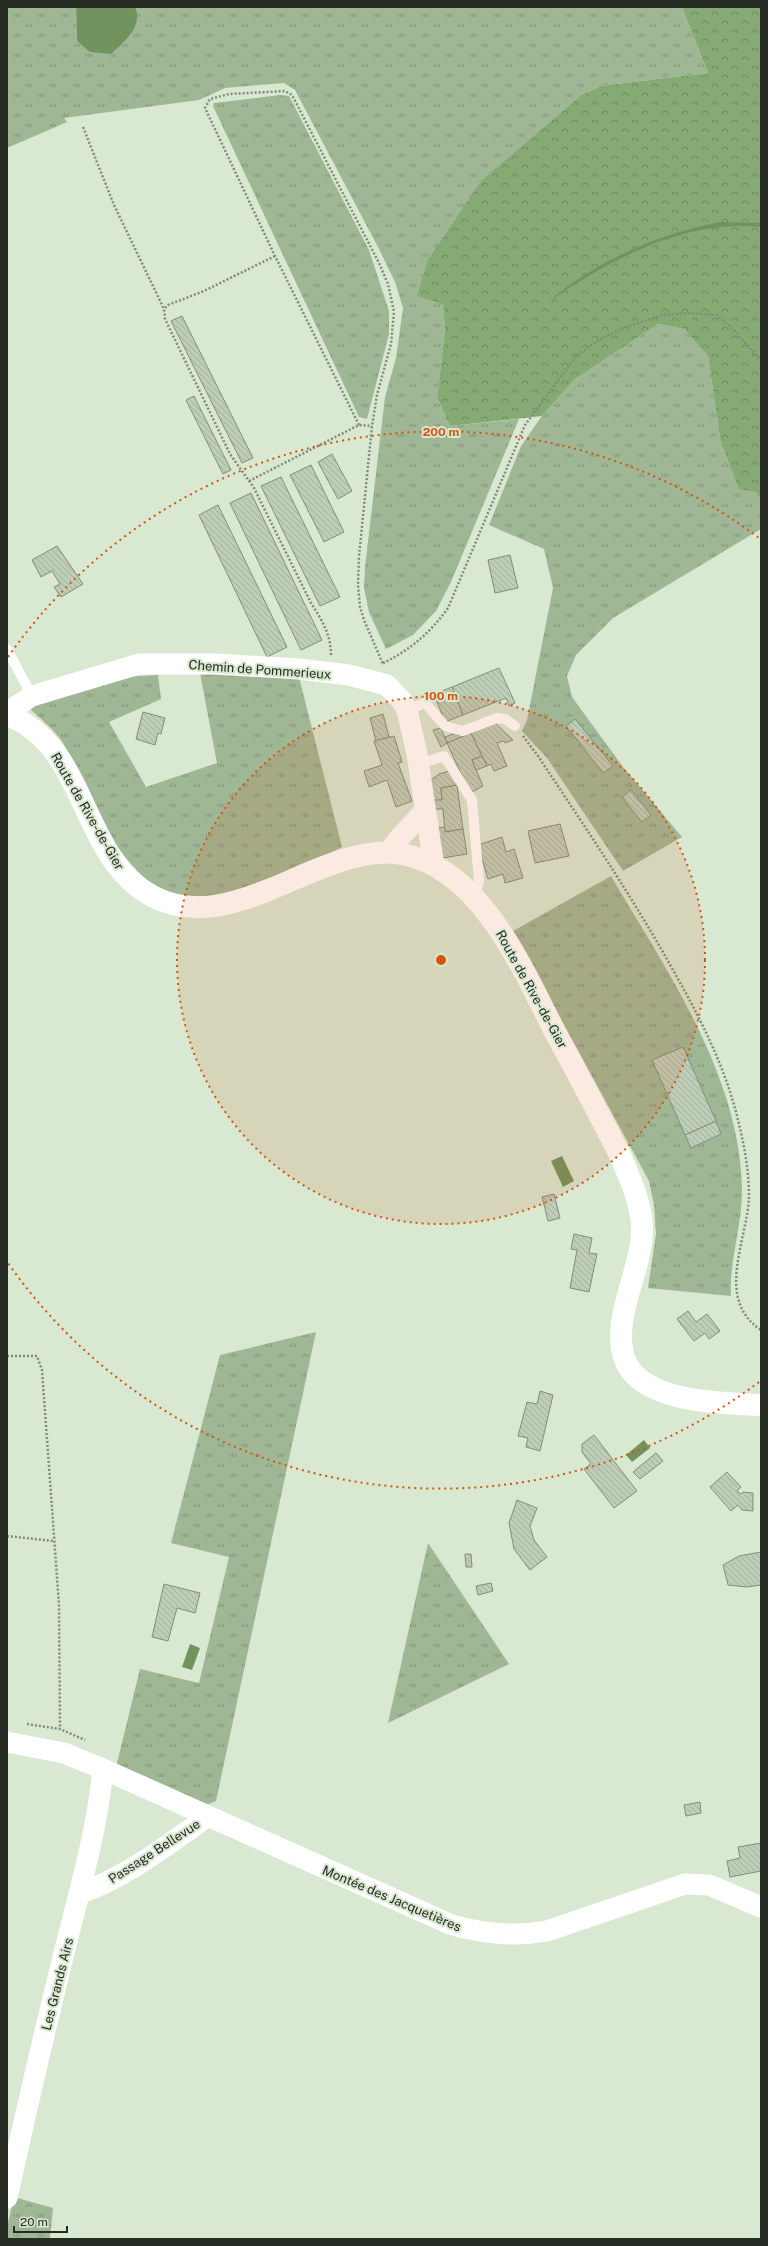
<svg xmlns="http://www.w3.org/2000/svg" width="768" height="2246" font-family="'Public Sans',sans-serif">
	<defs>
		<pattern id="grass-tufts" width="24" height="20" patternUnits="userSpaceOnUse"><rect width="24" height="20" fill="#a0b795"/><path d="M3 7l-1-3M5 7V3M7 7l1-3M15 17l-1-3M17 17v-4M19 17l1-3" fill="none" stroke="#829579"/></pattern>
		<pattern id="forest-crowns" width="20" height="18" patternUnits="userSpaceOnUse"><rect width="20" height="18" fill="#86aa73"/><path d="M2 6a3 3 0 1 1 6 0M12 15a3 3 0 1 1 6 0" fill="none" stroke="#6d8b5e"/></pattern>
		<pattern id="building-back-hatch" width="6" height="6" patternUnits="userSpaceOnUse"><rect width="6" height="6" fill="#becdb7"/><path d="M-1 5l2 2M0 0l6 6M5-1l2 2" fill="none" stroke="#a3b09d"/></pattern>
	</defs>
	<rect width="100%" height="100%" fill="#d8e8d1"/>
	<g fill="url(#grass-tufts)">
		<polygon points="7,7 76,7 77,41 135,7 682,7 708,73 600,86 582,95 443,304 445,332 437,397 450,426 519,419 451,582 436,611 413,635 386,649 369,612 364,588 365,567 385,397 396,358 403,308 395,282 379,249 295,90 284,83 225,88 199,100 64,118 67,122 7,148"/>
		<polygon points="280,95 289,96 369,250 389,311 389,334 367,419 359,417 213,106 214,103"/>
		<polygon points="658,324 684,329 708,356 720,438 761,499 761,529 613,618 576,655 567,676 572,697 623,767 682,837 623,871 547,758 522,731 527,720 553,588 544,549 489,525 521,446 542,416 574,380"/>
		<path d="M200,673L299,677L342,847C291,871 201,922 148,881C132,868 115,845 105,827C90,800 77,764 61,740C53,729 41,719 31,710L32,703L127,677L158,675L161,699L109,722L146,787L217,763Z"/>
		<path d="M611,876C667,971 741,1077 742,1191C742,1227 729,1261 731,1296L648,1288L656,1234L654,1205L649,1181L513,931Z"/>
		<polygon points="316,1332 216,1801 206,1805 116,1767 140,1669 199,1683 229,1557 171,1543 220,1355"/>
		<polygon points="428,1543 509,1664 388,1723"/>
		<polygon points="14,2197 53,2208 50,2239 7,2239 7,2227"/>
	</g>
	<polygon fill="url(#forest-crowns)" points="682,7 761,7 761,499 756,492 739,489 720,438 708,356 684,329 658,324 574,380 542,416 450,426 437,397 445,332 443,304 417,296 428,260 482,180 582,95 600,86 708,73"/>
	<g fill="#71945e">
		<path d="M76,7H135C144,26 123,43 111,54L90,52L77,41Z"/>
		<path d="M721,222L761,223V227C684,219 610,260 548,302C596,261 659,233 721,222Z"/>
		<polygon points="562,1156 574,1181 563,1187 551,1161"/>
		<polygon points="644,1440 650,1448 632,1462 626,1455"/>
		<polygon points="190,1644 200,1648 192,1670 182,1667"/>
	</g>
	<g fill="url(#building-back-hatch)" stroke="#818f7a">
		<polygon points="182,316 253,458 242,463 171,321"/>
		<polygon points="194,396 231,470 223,474 186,400"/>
		<polygon points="332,454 352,491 338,499 318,462"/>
		<polygon points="311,465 344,532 324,542 290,475"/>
		<polygon points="281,477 340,597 320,606 261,486"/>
		<polygon points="251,493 322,640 301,650 230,503"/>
		<polygon points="218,505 287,647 267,657 199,515"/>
		<polygon points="57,546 83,584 61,597 54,587 60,584 52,571 41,577 32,560"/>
		<polygon points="510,555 518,588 495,593 488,560"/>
		<polygon points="499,668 515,703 509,706 506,698 463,715 452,687"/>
		<polygon points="452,687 463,715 445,722 434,694"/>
		<polygon points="143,712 165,718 161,734 158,733 155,745 136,739"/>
		<polygon points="383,714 389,737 376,741 370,718"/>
		<polygon points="575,719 613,766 603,773 566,726"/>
		<polygon points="495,723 513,740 505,743 504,741 497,743 507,766 494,771 491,764 487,766 471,733"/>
		<polygon points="441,728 447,743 441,747 433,730"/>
		<polygon points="456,733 461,738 447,743 445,737"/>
		<polygon points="471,733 482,756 472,760 483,786 472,792 462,776 447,743"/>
		<polygon points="394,736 402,762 398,763 412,801 396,807 387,780 369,787 364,771 382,765 374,741"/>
		<polygon points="482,756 487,766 476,770 472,760"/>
		<polygon points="449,771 457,785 441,788 442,800 431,801 428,782 439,774"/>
		<polygon points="457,785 463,829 445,832 443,809 433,809 432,800 442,800 441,788"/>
		<polygon points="631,790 651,815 642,822 622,797"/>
		<polygon points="560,824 569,856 535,863 528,831"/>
		<polygon points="445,827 445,832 463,829 467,854 443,858 436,828"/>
		<polygon points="502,837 506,852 514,849 523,878 505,883 503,874 488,879 478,845"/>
		<polygon points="683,1047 716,1121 685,1135 652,1060"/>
		<polygon points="716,1121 721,1134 691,1148 685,1135"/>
		<polygon points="554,1194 560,1218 548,1221 542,1197"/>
		<polygon points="574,1234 592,1238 589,1253 597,1254 589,1292 570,1288 577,1250 571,1249"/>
		<polygon points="688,1311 696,1322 707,1314 720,1331 709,1339 705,1333 694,1341 677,1319"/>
		<polygon points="540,1391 553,1395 540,1451 526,1447 528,1438 518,1436 527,1402 537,1404"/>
		<polygon points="594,1435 637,1491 614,1508 584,1469 591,1464 582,1452 582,1444"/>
		<polygon points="656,1453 663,1461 640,1479 633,1472"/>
		<polygon points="727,1472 741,1487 737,1491 741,1494 743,1492 753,1493 753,1511 742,1510 738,1505 731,1511 710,1487"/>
		<polygon points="517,1500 537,1508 530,1526 534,1540 547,1557 530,1570 514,1549 509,1523"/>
		<polygon points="761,1552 761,1585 747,1587 728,1585 723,1565 739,1556"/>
		<polygon points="465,1554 471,1554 472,1567 466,1567"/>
		<polygon points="491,1583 493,1591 478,1595 476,1586"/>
		<polygon points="164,1584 200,1593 195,1613 177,1608 168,1641 152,1637"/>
		<polygon points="700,1802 701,1813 686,1816 684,1805"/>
		<polygon points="761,1843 761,1871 730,1877 727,1861 740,1858 738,1847"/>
	</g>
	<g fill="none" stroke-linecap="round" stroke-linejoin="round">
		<g stroke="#808b7b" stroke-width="2.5" stroke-dasharray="2 2" stroke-linecap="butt">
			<polyline points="83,127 114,205 164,309"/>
			<path d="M275,256L204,291L168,305L164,309L165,319L230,454L254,488L311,603C322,620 331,635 331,655"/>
			<polyline points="359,425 275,256 205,108 210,99 229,94 285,91 292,95 379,263 388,284 394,312 391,344 377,395 372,426 359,556 358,585 360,607 364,620 383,664"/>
			<polyline points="249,481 359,425 372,426"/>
			<path d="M383,663C409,651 431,632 448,608L525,425L576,356L602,338L626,327L663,315L690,313L716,315L733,329L761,361"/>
			<path d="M523,736L538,756C585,827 632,896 673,970C700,1018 725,1066 738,1120C744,1144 749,1170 749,1196C748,1239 714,1299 761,1330"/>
			<polyline points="7,1356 37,1356 42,1370 59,1605 60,1729"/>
			<polyline points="7,1536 54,1541"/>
			<polyline points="27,1724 60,1729 85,1740"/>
		</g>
		<g stroke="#fff" stroke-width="10">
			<polyline points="7,649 32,696"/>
			<polyline points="407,710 425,703 445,726 463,731 497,718 505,719 515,726"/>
			<polyline points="419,764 444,756 472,800 479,881 474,898"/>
		</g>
		<g stroke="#fff" stroke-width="21">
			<polyline points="7,712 32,696 139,664 215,664 299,669 349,675 387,685 402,701 407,710 417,754 434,866"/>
			<path d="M388,853C398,837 413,825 425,810"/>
			<path d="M7,1742L64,1753L103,1769L452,1925C484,1934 514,1937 547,1931L685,1884L709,1885L761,1907"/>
			<path d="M79,1894C126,1877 166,1846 207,1817"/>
			<path d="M7,2198C25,2116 44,2034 64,1953C79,1893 97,1831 103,1769"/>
		</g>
		<path stroke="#fff" stroke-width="22" d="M7,715C88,745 80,858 152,896C192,917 232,905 271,889C308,874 360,846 402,854C480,868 523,969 555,1032C577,1072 598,1112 619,1153C629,1176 640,1199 642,1225C643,1251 633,1274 627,1299C622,1318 617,1342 626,1362C644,1403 723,1403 761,1405"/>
	</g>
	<circle cx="441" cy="960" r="264" fill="#d5540e" fill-opacity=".12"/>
	<g fill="none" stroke="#d5540e" stroke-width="2" stroke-dasharray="2 4">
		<circle cx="441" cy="960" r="264"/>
		<path d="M759 1382A528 528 0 0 1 8 1263M8 657A528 528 0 0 1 759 538"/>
	</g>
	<g text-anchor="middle" stroke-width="4" stroke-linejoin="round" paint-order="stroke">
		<g font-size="13" fill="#262c23" stroke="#d8e8d1">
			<text transform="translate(260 669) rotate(4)" y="5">Chemin de Pommerieux</text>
			<text transform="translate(88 811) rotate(60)" y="5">Route de Rive-de-Gier</text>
			<text transform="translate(532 989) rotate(61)" y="5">Route de Rive-de-Gier</text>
			<text transform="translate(154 1851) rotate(-33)" y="5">Passage Bellevue</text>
			<text transform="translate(392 1898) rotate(23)" y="5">Montée des Jacquetières</text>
			<text transform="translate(57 1984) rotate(-76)" y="5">Les Grands Airs</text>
		</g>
	</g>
	<circle cx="441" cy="960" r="6" fill="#d5540e" stroke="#d8e8d1" stroke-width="2"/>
	<g font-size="12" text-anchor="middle" font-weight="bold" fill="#d5540e" stroke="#d8e8d1" stroke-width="4" stroke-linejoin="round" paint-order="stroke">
		<text x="441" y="436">200 m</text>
		<text x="441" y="700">100 m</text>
	</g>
	<rect width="768" height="2246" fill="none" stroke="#262c23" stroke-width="16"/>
	<path d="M14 2226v6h53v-6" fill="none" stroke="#262c23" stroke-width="2"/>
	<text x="20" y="2226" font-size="12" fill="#262c23" stroke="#d8e8d1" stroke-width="3" paint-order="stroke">20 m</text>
</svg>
